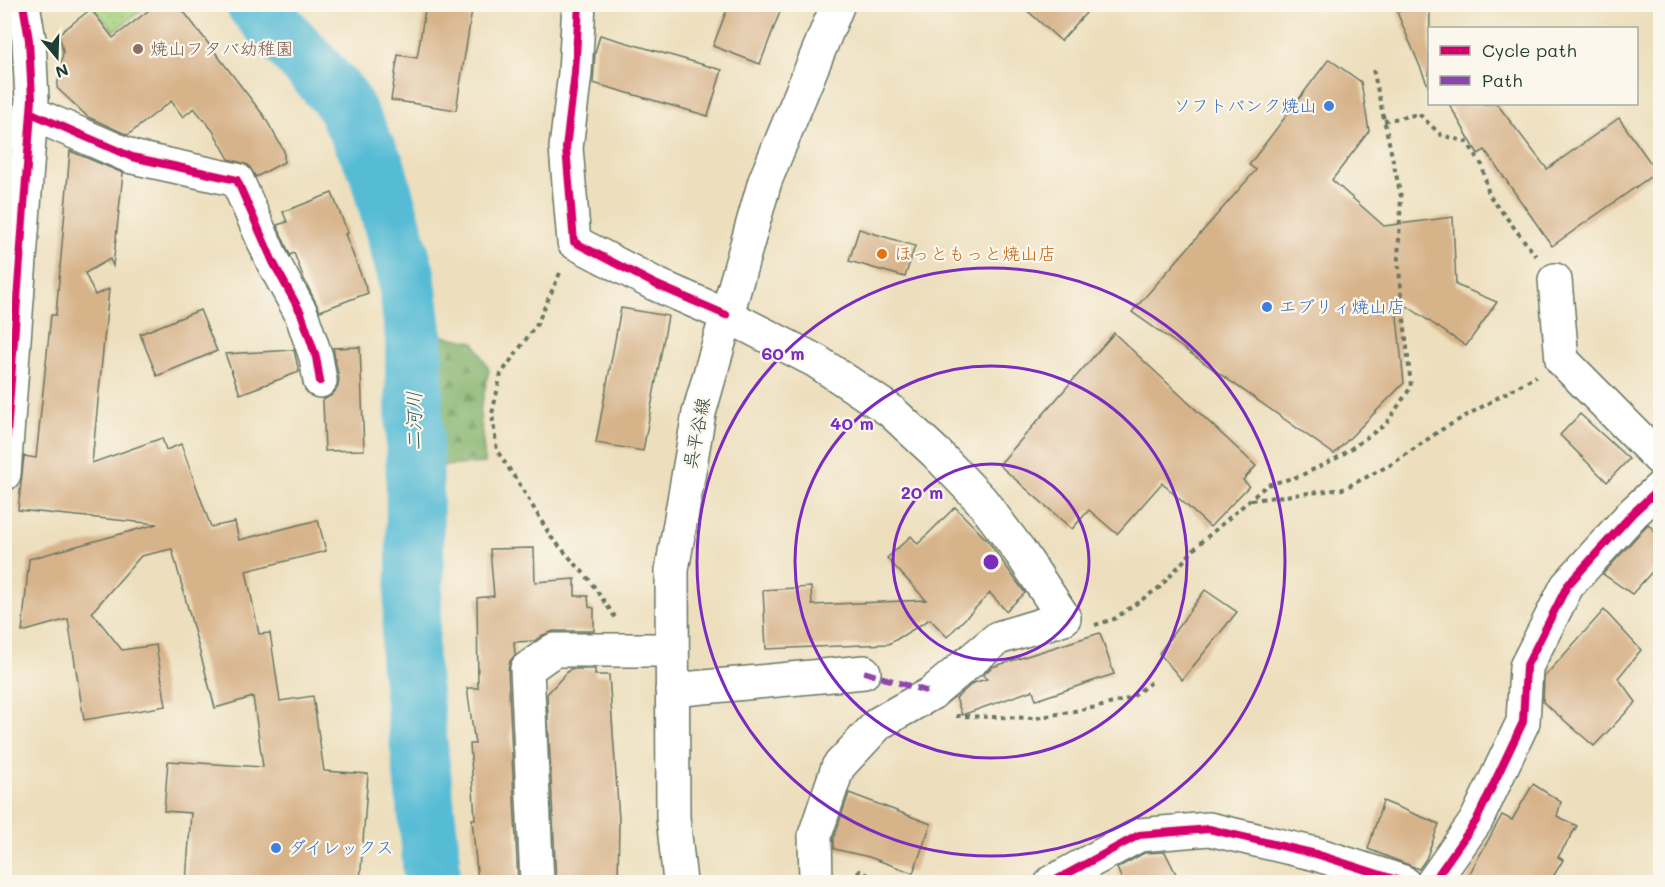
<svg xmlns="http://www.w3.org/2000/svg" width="1665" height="887" font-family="Mali,'Klee One',sans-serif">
	<defs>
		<pattern id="forest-firs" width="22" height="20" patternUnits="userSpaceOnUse" patternTransform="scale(1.5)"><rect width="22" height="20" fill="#83b26c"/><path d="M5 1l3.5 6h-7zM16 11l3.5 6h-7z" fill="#6b925a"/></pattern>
		<pattern id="park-dots" width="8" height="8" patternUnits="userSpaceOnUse" patternTransform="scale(1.5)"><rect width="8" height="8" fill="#a4d07c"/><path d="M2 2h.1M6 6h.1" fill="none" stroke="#85aa66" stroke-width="1.8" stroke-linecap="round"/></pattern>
	</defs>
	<rect width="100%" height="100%" fill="#fbf7ec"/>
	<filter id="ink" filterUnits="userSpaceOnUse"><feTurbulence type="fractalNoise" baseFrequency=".0167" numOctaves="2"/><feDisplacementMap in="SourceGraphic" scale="12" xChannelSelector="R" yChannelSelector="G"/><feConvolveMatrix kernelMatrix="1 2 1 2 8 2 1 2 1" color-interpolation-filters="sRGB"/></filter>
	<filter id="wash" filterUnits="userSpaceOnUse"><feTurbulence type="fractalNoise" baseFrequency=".008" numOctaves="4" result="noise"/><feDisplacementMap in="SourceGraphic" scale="24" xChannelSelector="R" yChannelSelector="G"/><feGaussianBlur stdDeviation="1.35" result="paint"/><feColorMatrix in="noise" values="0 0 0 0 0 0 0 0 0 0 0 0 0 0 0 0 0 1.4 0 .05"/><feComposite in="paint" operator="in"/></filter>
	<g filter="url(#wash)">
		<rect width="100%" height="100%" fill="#eddfbd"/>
		<polygon fill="url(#forest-firs)" stroke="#517850" stroke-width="1.5" points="421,332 474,342 489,370 480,412 485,463 426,467"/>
		<polygon fill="url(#park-dots)" stroke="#628658" stroke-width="1.5" points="91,5 148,5 114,31"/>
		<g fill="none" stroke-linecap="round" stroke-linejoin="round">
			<polyline stroke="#56bbd5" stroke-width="58" points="255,4 341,99 377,169 406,274 414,338 415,573 409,657 430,845 432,882"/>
		</g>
		<g id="blocks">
			<g fill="#d7b38a">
				<polygon points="157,4 178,4 264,116 284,151 284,162 256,177 248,165 229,159 213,131 194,108 183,117 171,101 128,135 88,117 57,88 63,52 59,34 91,9 113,38"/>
				<polygon points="426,4 473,4 456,110 391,100 398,55 417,58"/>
				<polygon points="729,4 783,4 760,64 713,46"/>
				<polygon points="1020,4 1094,4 1061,41"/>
				<polygon points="1416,4 1430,4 1429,88 1397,12"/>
				<polygon points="600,35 722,70 708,116 593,83 595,53"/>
				<polygon points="1329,59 1361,82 1369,131 1332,180 1384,226 1453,217 1456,285 1497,302 1466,346 1395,298 1404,383 1334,454 1132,312 1256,170 1249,165"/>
				<polygon points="1449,104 1497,104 1547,169 1619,118 1657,172 1552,246 1485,150 1478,154"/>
				<polygon points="70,151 123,173 113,266 110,259 85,273 95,295 109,289 92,463 162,438 166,450 181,444 211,527 235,522 239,540 318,520 326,551 246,571 259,634 270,633 280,701 313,696 324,771 368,774 360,882 186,882 191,813 164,811 168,761 263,767 253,697 215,708 172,549 141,556 92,612 122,650 156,645 166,706 84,720 68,619 22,632 29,559 157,524 18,510 24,456 36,458 51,315 56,315"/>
				<polygon points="332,193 348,233 345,234 368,293 320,311 304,279 294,253 290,255 277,225 287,222 283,212"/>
				<polygon points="859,229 915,246 905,277 849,261"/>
				<polygon points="621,308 668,316 643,451 596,443"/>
				<polygon points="200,310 217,351 157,376 140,334"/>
				<polygon points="1114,333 1256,466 1243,480 1249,486 1210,527 1162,483 1117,534 1089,510 1072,529 999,465"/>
				<polygon points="360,347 364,450 325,451 323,400 332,395 338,387 339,379 333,348"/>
				<polygon points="294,350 299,372 240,394 225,354"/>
				<polygon points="1580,414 1629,459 1607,482 1560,435"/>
				<polygon points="955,507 988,541 1025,593 1006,611 990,593 947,637 930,619 889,644 766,649 763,590 811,587 812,605 926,600 887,558 911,536 918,544"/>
				<polygon points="1648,524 1660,537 1660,563 1632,594 1603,574"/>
				<polygon points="534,548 535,582 575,579 575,596 588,596 589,607 594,608 594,631 554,631 543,635 534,641 514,642 515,655 510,661 508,670 518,882 478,882 472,819 475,819 470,744 475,744 467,688 478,688 477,598 494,596 490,549"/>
				<polygon points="1205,590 1237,612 1182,680 1159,653"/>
				<polygon points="1604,610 1641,650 1618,678 1636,702 1594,746 1543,702 1544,677"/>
				<polygon points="1100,633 1114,674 1036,700 1033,690 962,715 956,698 973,683 987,679 983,675 992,667"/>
				<polygon points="570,669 595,669 595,675 609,675 619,820 618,882 556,882 547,694"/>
				<polygon points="1533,784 1561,802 1557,816 1577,826 1558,857 1563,860 1550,882 1465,882 1502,815 1512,820"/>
				<polygon points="849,793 931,824 913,873 869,857 834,849 834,838"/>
				<polygon points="1383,801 1439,824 1426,859 1419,869 1368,849"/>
				<polygon points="1165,852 1180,882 1123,882 1117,868 1144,853"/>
			</g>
		</g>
	</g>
	<g filter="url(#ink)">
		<use href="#blocks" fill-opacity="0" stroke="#677664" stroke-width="1.5"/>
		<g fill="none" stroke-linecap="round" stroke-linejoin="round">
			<defs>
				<g id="minor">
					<polyline points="579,4 575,73 566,148 574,242 655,284 726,315 816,361 891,411 936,453 981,500 1021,553 1064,618 998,638 932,693 879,723 838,767 815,835 816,882"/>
					<polyline points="31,113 132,157 237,180 273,262 301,313 316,357 320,381"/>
					<polyline points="1555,280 1562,360 1660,459"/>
					<polyline points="4,474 32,99 29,40 23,4"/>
					<polyline points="672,690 864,672"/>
					<polyline points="537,882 527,669 554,650 672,650"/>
					<polyline points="1052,882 1139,835 1209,829 1316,854 1403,882"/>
					<polyline points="1433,882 1476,821 1523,722 1526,667 1567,586 1633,513 1660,488"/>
				</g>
				<polyline id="major" points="680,882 673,817 672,570 699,413 765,181 838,4"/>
			</defs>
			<use href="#minor" stroke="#677664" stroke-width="36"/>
			<use href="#major" stroke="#677664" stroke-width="36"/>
			<g stroke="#677664" stroke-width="4" stroke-dasharray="4.5 4.5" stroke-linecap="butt">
				<polyline points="1384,121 1419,114 1441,135 1467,142 1482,165 1489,195 1536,256"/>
				<polyline points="560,273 537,324 501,374 492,414 497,451 520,485 551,537 588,578 615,617"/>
				<polyline points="1251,500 1343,489 1392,464 1441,430 1536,376"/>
				<polyline points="1095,625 1114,619 1160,587 1199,544 1267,485 1300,476 1339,457 1386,424 1411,387 1398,260 1401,197 1373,69"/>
				<polyline points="956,716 1036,718 1102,706 1131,698 1151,682"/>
				<polyline points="849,877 860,871 883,882"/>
			</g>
			<use href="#minor" stroke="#fff" stroke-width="33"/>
			<use href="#major" stroke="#fff" stroke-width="33"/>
			<polyline stroke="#8e44ad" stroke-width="6" stroke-dasharray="12 6" stroke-linecap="butt" points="864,672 932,693"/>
			<defs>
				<g id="cycleway">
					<polyline points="579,4 575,73 566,148 574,242 655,284 726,315"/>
					<polyline points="31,113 132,157 237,180 273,262 301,313 316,357 320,381"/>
					<polyline points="4,474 32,99 29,40 23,4"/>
					<polyline points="1052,882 1139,835 1209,829 1316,854 1403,882"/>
					<polyline points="1433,882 1476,821 1523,722 1526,667 1567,586 1633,513 1660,488"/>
				</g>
			</defs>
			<use href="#cycleway" stroke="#fbf7ec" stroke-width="11"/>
			<use href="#cycleway" stroke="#d6006c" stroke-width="8"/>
		</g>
	</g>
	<g fill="none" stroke="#7b2cbf" stroke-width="3">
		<circle cx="991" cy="562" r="98"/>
		<circle cx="991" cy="562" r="196"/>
		<circle cx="991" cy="562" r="294"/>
	</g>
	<circle fill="#8d6e63" stroke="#fbf7ec" stroke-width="2" cx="138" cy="49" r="6"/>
	<g fill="#3f7fe0" stroke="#fbf7ec" stroke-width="2">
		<circle cx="1329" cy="106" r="6"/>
		<circle cx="1267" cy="307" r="6"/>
		<circle cx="276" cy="848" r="6"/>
	</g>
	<circle fill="#e8710a" stroke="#fbf7ec" stroke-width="2" cx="882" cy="254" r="6"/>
	<g text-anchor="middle" stroke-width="4.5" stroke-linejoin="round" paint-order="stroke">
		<g font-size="18" fill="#785e54" stroke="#fbf7ec" text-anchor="start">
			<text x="150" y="55">焼山フタバ幼稚園</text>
		</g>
		<g font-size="18" fill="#366cbe" stroke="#fbf7ec" text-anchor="start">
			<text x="1317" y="112" text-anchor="end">ソフトバンク焼山</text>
			<text x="1279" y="313">エブリィ焼山店</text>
			<text x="288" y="854">ダイレックス</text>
		</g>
		<g font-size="18" fill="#c56008" stroke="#fbf7ec" text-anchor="start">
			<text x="894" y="260">ほっともっと焼山店</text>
		</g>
		<g font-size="18" fill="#1f3d34" stroke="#fbf7ec">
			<text transform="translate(697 433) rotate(-79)" y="6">呉平谷線</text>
		</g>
		<g font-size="20" font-style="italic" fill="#2d5c5c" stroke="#fbf7ec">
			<text transform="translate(414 421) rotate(-90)" y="7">二河川</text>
		</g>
	</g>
	<circle cx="991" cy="562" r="9" fill="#7b2cbf" stroke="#fbf7ec" stroke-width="3"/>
	<g font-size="18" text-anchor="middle" font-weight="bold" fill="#7b2cbf" stroke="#fbf7ec" stroke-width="4.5" stroke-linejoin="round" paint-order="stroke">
		<text x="783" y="360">60 m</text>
		<text x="852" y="430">40 m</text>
		<text x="922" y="499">20 m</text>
	</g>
	<rect width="1665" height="887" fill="none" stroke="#fbf7ec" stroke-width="24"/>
	<rect x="1428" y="27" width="210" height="78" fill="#fbf7ec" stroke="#a3ada2" stroke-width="1.5"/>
	<rect x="1440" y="46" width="30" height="9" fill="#d6006c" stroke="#a3ada2" stroke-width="1.5"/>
	<text x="1482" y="57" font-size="18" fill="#1f3d34">Cycle path</text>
	<rect x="1440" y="76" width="30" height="9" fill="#8e44ad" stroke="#a3ada2" stroke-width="1.5"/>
	<text x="1482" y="87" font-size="18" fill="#1f3d34">Path</text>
	<g transform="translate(57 57) rotate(161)" stroke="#fbf7ec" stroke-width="4.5" paint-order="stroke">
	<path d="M0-4.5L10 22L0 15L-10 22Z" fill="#1f3d34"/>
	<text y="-9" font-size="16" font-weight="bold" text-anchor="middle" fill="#1f3d34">N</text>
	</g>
</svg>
